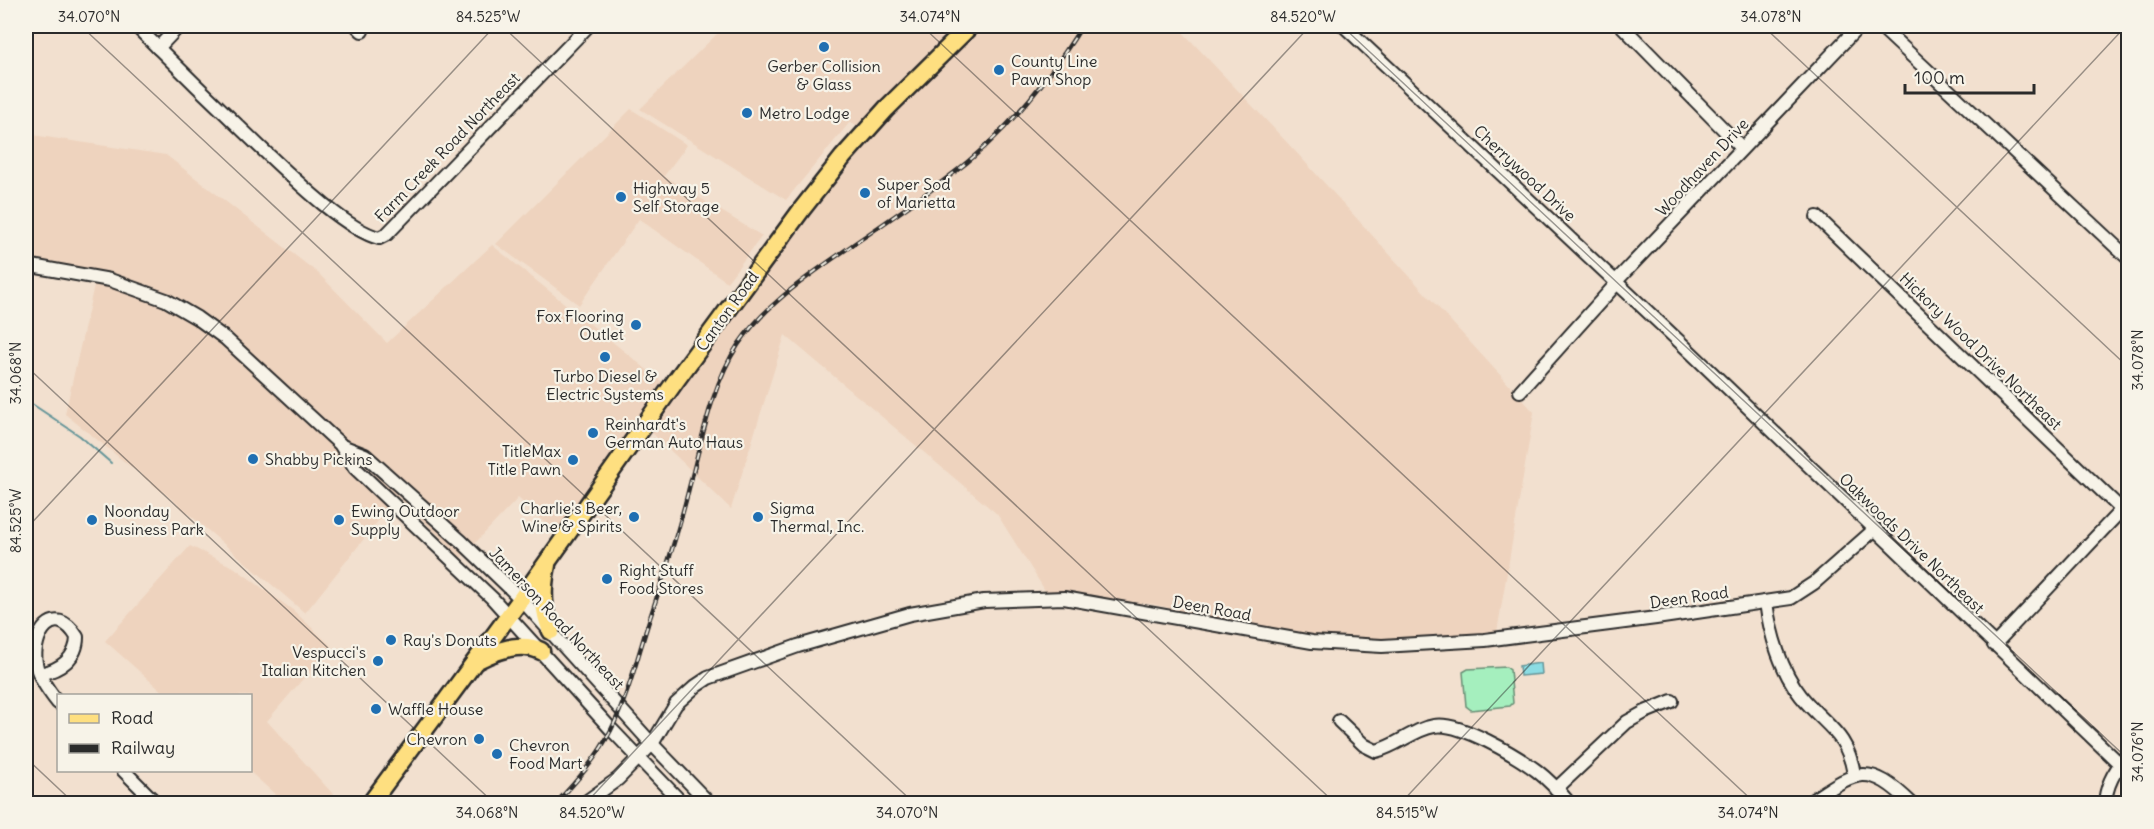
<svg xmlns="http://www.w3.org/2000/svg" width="2154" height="829" font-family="Delius,sans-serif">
	<defs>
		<pattern id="water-ripples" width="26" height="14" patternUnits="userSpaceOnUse" patternTransform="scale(1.5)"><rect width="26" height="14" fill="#8bdce3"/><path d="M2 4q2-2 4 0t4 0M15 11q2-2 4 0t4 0" fill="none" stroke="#78bdc3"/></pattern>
	</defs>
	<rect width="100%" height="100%" fill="#f2e0cf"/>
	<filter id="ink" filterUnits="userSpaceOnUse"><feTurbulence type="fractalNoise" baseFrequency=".0167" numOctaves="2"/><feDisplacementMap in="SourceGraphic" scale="12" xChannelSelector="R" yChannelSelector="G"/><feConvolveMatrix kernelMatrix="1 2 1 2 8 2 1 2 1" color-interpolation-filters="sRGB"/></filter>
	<g filter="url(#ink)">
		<g fill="#eed3be">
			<polygon points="723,26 1177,26 1295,151 1534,412 1495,644 1318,642 1152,604 1114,601 1046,592 997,514 785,335 731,509 648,429 563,540 518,498 461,558 398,496 305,613 170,498 65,414 95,281 26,272 26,134 166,155 319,274 387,343 492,245 671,389 864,131 850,122 786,200 640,109 719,32 718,30"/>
			<polygon points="631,109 687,145 664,176 762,236 727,282 639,219 579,305 496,244"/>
			<polygon points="190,546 235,568 294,611 331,646 267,721 341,803 285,803 249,771 250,770 250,696 166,695 105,641"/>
		</g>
		<polygon fill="#a5efbe" stroke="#688d74" stroke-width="1.5" points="1506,667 1510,670 1513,703 1510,706 1471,710 1466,706 1463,672 1468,669"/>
		<polygon fill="url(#water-ripples)" stroke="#659599" stroke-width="1.5" points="1541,663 1542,674 1520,676 1519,666"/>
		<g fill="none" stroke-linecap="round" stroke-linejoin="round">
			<polyline stroke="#659599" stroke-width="2" points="26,400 80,436 111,463"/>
			<defs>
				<g id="minor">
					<path d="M136,26C177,67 218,107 260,147C288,173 344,229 379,238L387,234L588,26"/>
					<polyline points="357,26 362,31"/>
					<polyline points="1344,26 1683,345 2120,764"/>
					<polyline points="1622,26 1742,148"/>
					<polyline points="1880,26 2128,258"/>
					<polyline points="158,48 179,26"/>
					<polyline points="1817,217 2122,510"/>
					<polyline points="26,265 110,280 166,300 197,318 226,339 340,444 355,468 492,598 611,729 683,804"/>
					<polyline points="1520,391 1617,283 1619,278 1859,26"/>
					<polyline points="342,446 365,455 462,542 521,599 652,744 710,804"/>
					<path d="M1766,602C1770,634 1781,671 1801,696C1826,727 1847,732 1854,774"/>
					<polyline points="1994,645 2128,503"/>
					<path d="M40,674C60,670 77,658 77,637C54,600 31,636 36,663C38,676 50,693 58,703"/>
					<path d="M1339,721L1364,745L1376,751C1397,746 1414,729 1434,726C1459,721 1517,756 1537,771C1550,781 1560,792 1570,804"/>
					<polyline points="123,770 157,804"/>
					<polyline points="1556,789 1627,722 1645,712 1672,701"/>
					<polyline points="583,804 618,779 652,744 676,704 696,686 708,678 798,646 910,614 984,601 1064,598 1312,642 1382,646 1485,640 1656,618 1791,598 1814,583 1874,530"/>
					<path d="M1807,804C1855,772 1866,759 1912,804"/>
					<path d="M2105,804C2106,785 2116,768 2128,756"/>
				</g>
				<g id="major">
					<path d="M547,565C542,588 542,610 551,631"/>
					<path d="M478,660C497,650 521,641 541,651"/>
					<polyline points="370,804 521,599 677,379 802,209 843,157 886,109 970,26"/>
				</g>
			</defs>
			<use href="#minor" stroke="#2b2b2b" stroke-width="16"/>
			<use href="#major" stroke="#2b2b2b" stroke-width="21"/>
			<use href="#minor" stroke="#f7f3e8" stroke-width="12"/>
			<use href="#major" stroke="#fedf80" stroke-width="16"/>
			<defs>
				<path id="rail" d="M555,804C577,781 597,758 611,730C628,696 637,659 648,624C663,579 678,534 689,488C701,443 712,384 738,345C766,303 810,275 851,246C883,224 916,202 947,178C1003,137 1046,84 1082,26"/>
			</defs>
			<use href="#rail" stroke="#2b2b2b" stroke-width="4.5"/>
			<use href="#rail" stroke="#f7f3e8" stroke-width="2" stroke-dasharray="7" stroke-linecap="butt"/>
		</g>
	</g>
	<path fill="none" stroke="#2b2b2b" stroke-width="1.5" stroke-opacity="0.45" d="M81,26L915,804M502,26L1336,804M922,26L1756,804M1342,26L2128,759M1763,26L2128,367M26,366L495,804M26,529L495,26M26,758L75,804M585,804L1310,26M1400,804L2126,26"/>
	<g fill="#1f6fb2" stroke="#f7f3e8" stroke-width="2">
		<circle cx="824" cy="47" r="6"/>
		<circle cx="999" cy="70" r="6"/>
		<circle cx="747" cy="113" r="6"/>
		<circle cx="865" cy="193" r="6"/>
		<circle cx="621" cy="197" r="6"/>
		<circle cx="636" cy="325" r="6"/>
		<circle cx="605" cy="357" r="6"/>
		<circle cx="593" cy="433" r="6"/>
		<circle cx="253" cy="459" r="6"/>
		<circle cx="573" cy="460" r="6"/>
		<circle cx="634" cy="517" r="6"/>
		<circle cx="758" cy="517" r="6"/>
		<circle cx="92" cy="520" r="6"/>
		<circle cx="339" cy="520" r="6"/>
		<circle cx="607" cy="579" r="6"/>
		<circle cx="391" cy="640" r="6"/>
		<circle cx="378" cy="661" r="6"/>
		<circle cx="376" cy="709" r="6"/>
		<circle cx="479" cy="739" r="6"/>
		<circle cx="497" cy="754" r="6"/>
	</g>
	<g text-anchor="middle" stroke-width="4.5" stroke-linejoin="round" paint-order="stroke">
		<g font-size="16" fill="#2b2b2b" stroke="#f7f3e8" text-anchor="start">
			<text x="1011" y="67">County Line<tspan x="1011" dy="18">Pawn Shop</tspan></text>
			<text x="824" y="72" text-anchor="middle">Gerber Collision<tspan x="824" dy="18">&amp; Glass</tspan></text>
			<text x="759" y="119">Metro Lodge</text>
			<text x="877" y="190">Super Sod<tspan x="877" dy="18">of Marietta</tspan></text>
			<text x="633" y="194">Highway 5<tspan x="633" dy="18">Self Storage</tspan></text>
			<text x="624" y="322" text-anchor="end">Fox Flooring<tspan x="624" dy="18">Outlet</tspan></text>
			<text x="605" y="382" text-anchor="middle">Turbo Diesel &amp;<tspan x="605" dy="18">Electric Systems</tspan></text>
			<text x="605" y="430">Reinhardt's<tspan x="605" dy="18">German Auto Haus</tspan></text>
			<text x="561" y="457" text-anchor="end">TitleMax<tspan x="561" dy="18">Title Pawn</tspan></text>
			<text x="265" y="465">Shabby Pickins</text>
			<text x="622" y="514" text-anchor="end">Charlie's Beer,<tspan x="622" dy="18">Wine &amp; Spirits</tspan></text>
			<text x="770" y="514">Sigma<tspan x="770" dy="18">Thermal, Inc.</tspan></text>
			<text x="104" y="517">Noonday<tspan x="104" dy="18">Business Park</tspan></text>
			<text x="351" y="517">Ewing Outdoor<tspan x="351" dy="18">Supply</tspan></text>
			<text x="619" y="576">Right Stuff<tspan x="619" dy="18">Food Stores</tspan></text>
			<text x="403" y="646">Ray's Donuts</text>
			<text x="366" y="658" text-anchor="end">Vespucci's<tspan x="366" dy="18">Italian Kitchen</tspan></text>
			<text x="388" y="715">Waffle House</text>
			<text x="467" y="745" text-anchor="end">Chevron</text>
			<text x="509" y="751">Chevron<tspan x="509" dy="18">Food Mart</tspan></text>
		</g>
		<g font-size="16" fill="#2b2b2b" stroke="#f7f3e8">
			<text transform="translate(447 147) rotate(-46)" y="6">Farm Creek Road Northeast</text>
			<text transform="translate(1702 167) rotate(-47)" y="6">Woodhaven Drive</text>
			<text transform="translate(1525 173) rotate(43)" y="6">Cherrywood Drive</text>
			<text transform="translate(727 311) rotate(-54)" y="6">Canton Road</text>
			<text transform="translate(1981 351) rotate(44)" y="6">Hickory Wood Drive Northeast</text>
			<text transform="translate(1912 543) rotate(44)" y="6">Oakwoods Drive Northeast</text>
			<text transform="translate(1689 597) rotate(-8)" y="6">Deen Road</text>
			<text transform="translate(1212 608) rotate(10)" y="6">Deen Road</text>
			<text transform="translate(557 618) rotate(47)" y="6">Jamerson Road Northeast</text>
		</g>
	</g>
	<rect width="2154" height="829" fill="none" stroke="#f7f3e8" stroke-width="66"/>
	<rect x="57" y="694" width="195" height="78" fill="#f7f3e8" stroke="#a5a39c" stroke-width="1.5"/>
	<rect x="69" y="714" width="30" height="9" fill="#fedf80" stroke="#a5a39c" stroke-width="1.5"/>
	<text x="111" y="724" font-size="18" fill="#2b2b2b">Road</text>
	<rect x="69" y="744" width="30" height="9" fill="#2b2b2b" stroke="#a5a39c" stroke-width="1.5"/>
	<text x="111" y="754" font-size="18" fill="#2b2b2b">Railway</text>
	<path d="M1905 84v9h129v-9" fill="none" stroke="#2b2b2b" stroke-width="3"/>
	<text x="1914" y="84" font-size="18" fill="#2b2b2b" stroke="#f7f3e8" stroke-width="4.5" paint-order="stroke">100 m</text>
	<rect x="33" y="33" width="2088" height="763" fill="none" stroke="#2b2b2b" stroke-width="2"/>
	<g font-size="15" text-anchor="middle" fill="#2b2b2b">
		<text x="89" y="22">34.070°N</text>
		<text x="488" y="22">84.525°W</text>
		<text x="930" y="22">34.074°N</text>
		<text x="1303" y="22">84.520°W</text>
		<text x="1771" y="22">34.078°N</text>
		<text transform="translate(2138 360) rotate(-90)" y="5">34.078°N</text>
		<text transform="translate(16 373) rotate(-90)" y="5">34.068°N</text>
		<text transform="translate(16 521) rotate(-90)" y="5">84.525°W</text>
		<text transform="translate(2138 752) rotate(-90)" y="5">34.076°N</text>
		<text x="487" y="818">34.068°N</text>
		<text x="592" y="818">84.520°W</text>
		<text x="907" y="818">34.070°N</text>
		<text x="1407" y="818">84.515°W</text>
		<text x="1748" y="818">34.074°N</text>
	</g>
</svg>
